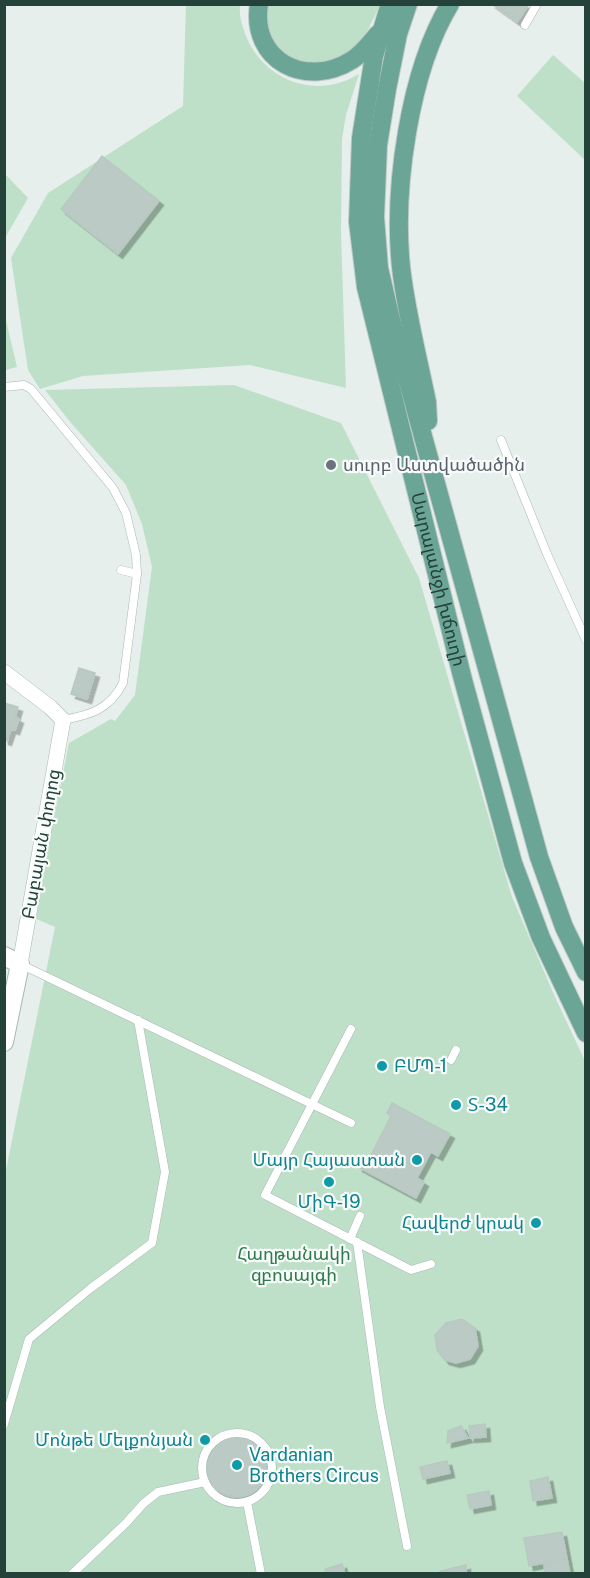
<svg xmlns="http://www.w3.org/2000/svg" width="590" height="1578" font-family="'Public Sans','Noto Sans Armenian',sans-serif">
	<defs>
		<filter id="shadow"><feDropShadow dx="4.5" dy="4.5" stdDeviation="0" flood-color="#0004"/></filter>
	</defs>
	<rect width="100%" height="100%" fill="#e6efeb"/>
	<g fill="#bfe0c8">
		<path d="M186,5H240C239,16 242,25 246,36C265,82 317,100 359,74L346,115L342,139L341,232L346,388L250,365L83,376L40,389L28,370L11,258L48,193L183,106Z"/>
		<polygon points="266,5 380,5 362,42 345,59 305,65 283,54 273,41 265,18"/>
		<polygon points="553,55 585,83 585,160 517,96"/>
		<polygon points="5,174 28,198 5,238"/>
		<polygon points="4,312 17,367 5,370 4,370"/>
		<polygon points="234,385 341,423 419,578 512,897 555,997 585,1061 585,1573 5,1574 5,1175 55,927 34,918 69,743 111,719 115,721 135,695 152,567 142,524 126,485 71,423 45,390"/>
	</g>
	<g fill="#bbcac4" stroke="#b8c9c2" stroke-width="1.5" filter="url(#shadow)">
		<polygon points="492,4 529,4 517,22"/>
		<polygon points="102,156 159,201 118,254 61,209"/>
		<polygon points="79,668 95,673 87,699 71,694"/>
		<polygon points="4,703 18,707 15,717 19,719 15,730 11,729 7,741 4,740"/>
		<polygon points="392,1103 450,1134 438,1156 431,1152 417,1178 424,1182 416,1198 358,1167 364,1157 369,1159 391,1116 387,1113"/>
		<polygon points="462,1319 475,1328 478,1346 470,1359 456,1363 445,1360 437,1350 435,1335 446,1323"/>
		<polygon points="485,1424 486,1437 470,1438 469,1426"/>
		<polygon points="461,1426 468,1438 447,1443 448,1431"/>
		<circle cx="237" cy="1467" r="30"/>
		<polygon points="447,1461 450,1473 423,1479 420,1467"/>
		<polygon points="548,1477 552,1498 533,1501 530,1481"/>
		<polygon points="489,1491 491,1505 470,1509 467,1495"/>
		<polygon points="562,1532 567,1559 529,1566 524,1538"/>
		<polygon points="567,1559 570,1574 545,1574 544,1563"/>
		<polygon points="342,1564 345,1574 326,1574 325,1569"/>
		<polygon points="466,1565 466,1574 440,1574 440,1571"/>
	</g>
	<g fill="none" stroke-linecap="round" stroke-linejoin="round">
		<defs>
			<g id="service">
				<polyline points="525,25 537,4"/>
				<path d="M4,387L24,385L31,389L113,488L126,513L136,555L137,574L123,683C109,710 90,715 63,720"/>
				<polyline points="501,440 547,554 586,640"/>
				<polyline points="121,570 137,574"/>
				<polyline points="20,964 351,1123"/>
				<polyline points="351,1029 265,1195 411,1270 431,1264"/>
				<polyline points="451,1060 456,1050"/>
				<polyline points="350,1239 360,1216"/>
				<polyline points="357,1242 380,1407 407,1546"/>
				<polyline points="4,1424 29,1339 91,1288 152,1243 165,1172 138,1020"/>
				<circle cx="237" cy="1468" r="35"/>
				<polyline points="247,1502 261,1574"/>
				<polyline points="72,1574 126,1523 144,1503 158,1492 205,1482"/>
			</g>
			<polyline id="minor" points="4,672 50,707 63,720 20,964"/>
			<polyline id="tertiary" points="4,956 20,964 4,1042"/>
			<g id="primary">
				<path d="M259,4C250,61 306,89 352,60C362,54 370,43 378,34"/>
				<path id="s1" d="M390,4L374,56L361,138L358,222L366,287L462,676L513,863L541,938L586,1033"/>
				<polyline points="408,4 398,34 387,89 378,145 375,217 379,268 392,324 539,857 564,927 586,972"/>
				<path d="M428,421L427,402C418,358 406,312 401,267C393,189 409,72 450,4"/>
			</g>
		</defs>
		<use href="#service" stroke="#a8b8b2" stroke-width="9"/>
		<use href="#minor" stroke="#a8b8b2" stroke-width="16"/>
		<use href="#tertiary" stroke="#a8b8b2" stroke-width="20"/>
		<use href="#primary" stroke="#c2cac8" stroke-width="20"/>
		<use href="#service" stroke="#fff" stroke-width="8"/>
		<use href="#minor" stroke="#fff" stroke-width="15"/>
		<use href="#tertiary" stroke="#fff" stroke-width="18"/>
		<use href="#primary" stroke="#6aa596" stroke-width="18"/>
	</g>
	<circle fill="#6b7280" stroke="#f7fbf9" stroke-width="2" cx="331" cy="465" r="6"/>
	<g fill="#0f9aa8" stroke="#f7fbf9" stroke-width="2">
		<circle cx="382" cy="1066" r="6"/>
		<circle cx="456" cy="1105" r="6"/>
		<circle cx="417" cy="1160" r="6"/>
		<circle cx="329" cy="1182" r="6"/>
		<circle cx="536" cy="1223" r="6"/>
		<circle cx="205" cy="1440" r="6"/>
		<circle cx="237" cy="1465" r="6"/>
	</g>
	<g text-anchor="middle" stroke-width="4.5" stroke-linejoin="round" paint-order="stroke">
		<g font-size="18" fill="#5b616d" stroke="#f7fbf9" text-anchor="start">
			<text x="343" y="471">սուրբ Աստվածածին</text>
		</g>
		<g font-size="18" fill="#24423a" stroke="#f7fbf9">
			<text dy="6" stroke="none"><textPath href="#s1" startOffset="588">Սարալանջի խճուղի</textPath></text>
			<text transform="translate(41 844) rotate(-80)" y="6">Բաբայան փողոց</text>
		</g>
		<g font-size="18" fill="#0d838f" stroke="#f7fbf9" text-anchor="start">
			<text x="394" y="1072">ԲՄՊ-1</text>
			<text x="468" y="1111">Տ-34</text>
			<text x="405" y="1166" text-anchor="end">Մայր Հայաստան</text>
			<text x="329" y="1208" text-anchor="middle">ՄիԳ-19</text>
			<text x="524" y="1229" text-anchor="end">Հավերժ կրակ</text>
			<text x="193" y="1446" text-anchor="end">Մոնթե Մելքոնյան</text>
			<text x="249" y="1461">Vardanian<tspan x="249" dy="21">Brothers Circus</tspan></text>
		</g>
		<g font-size="18" fill="#2d7a4b" stroke="#f7fbf9">
			<text x="294" y="1260">Հաղթանակի<tspan x="294" dy="21">զբոսայգի</tspan></text>
		</g>
	</g>
	<rect width="590" height="1578" fill="none" stroke="#24423a" stroke-width="12"/>
</svg>
